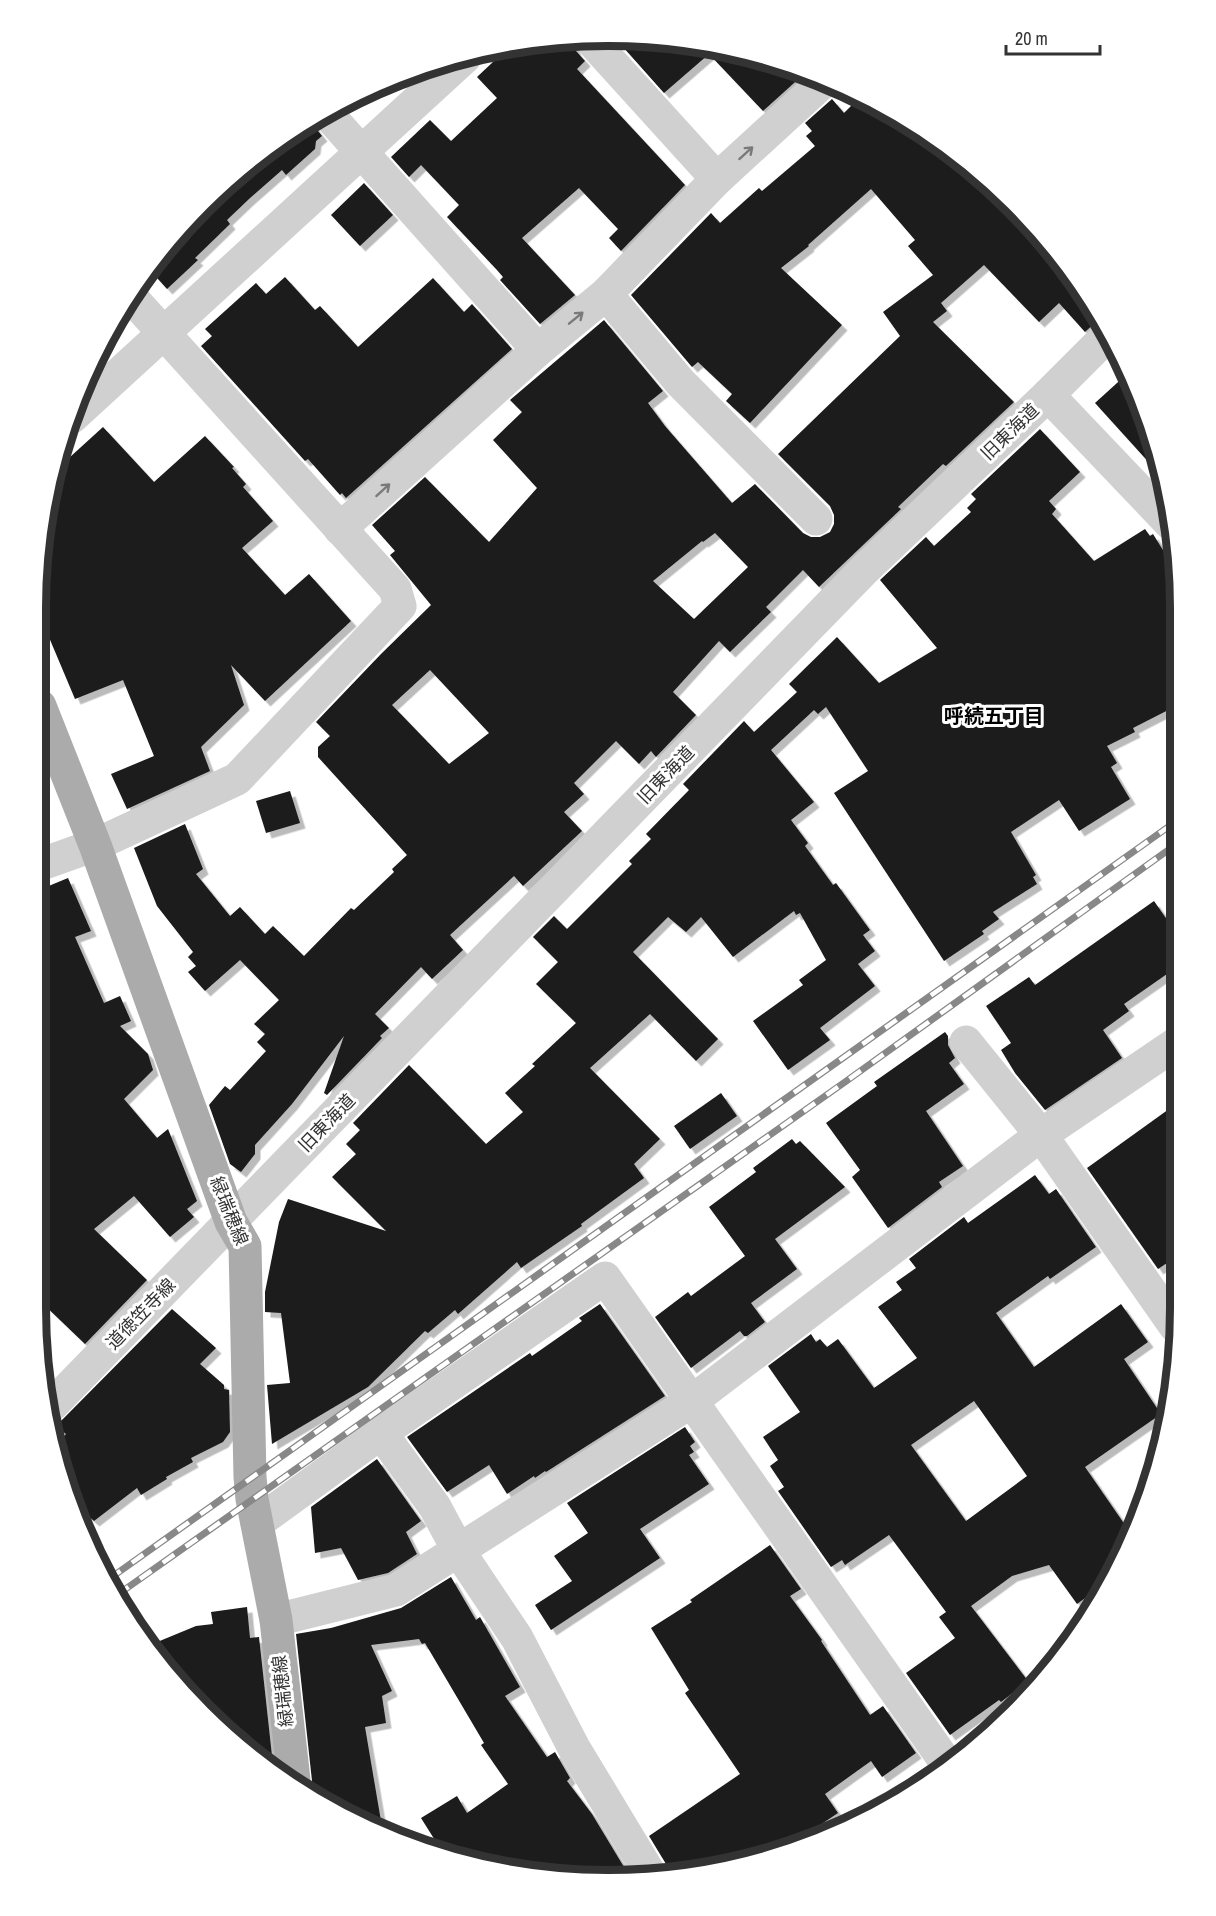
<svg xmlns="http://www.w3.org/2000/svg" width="1216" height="1916" font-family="'Archivo Narrow','Noto Sans JP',sans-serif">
	<defs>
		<filter id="shadow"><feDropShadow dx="5.5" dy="5.5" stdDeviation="0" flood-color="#0004"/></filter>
	</defs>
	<rect width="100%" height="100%" fill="#fff"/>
	<g fill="#1a1a1a" fill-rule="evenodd" filter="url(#shadow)">
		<polygon points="646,37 756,56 804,74 763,111 709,54 664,93 615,38"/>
		<polygon points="572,40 576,51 585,61 577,69 685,185 621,251 609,238 618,229 579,188 522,238 575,295 540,324 500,280 503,277 497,270 447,217 459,205 421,165 409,177 391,157 430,120 451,141 497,98 477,77 510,46 534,41"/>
		<path d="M862,95L956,154L1038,231L1098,320L1085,332L1059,303L1039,322L984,265L941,303L947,311L933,322L1014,402L946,466L943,464L898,507L901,509L819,587L803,570L766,607L771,612L730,652L719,641L673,692L696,715L656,757L651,751L639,764L616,741L574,783L584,794L564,812L582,831L523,886L514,876L450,935L463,950L432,979L421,967L375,1014L389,1028L380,1036L382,1038L327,1095L324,1093L344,1036L292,1104L255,1145V1154L241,1172L230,1164L209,1105L225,1086L230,1090L266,1051L257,1042L265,1034L254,1024L279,1000L240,960L205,991L188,972L196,966L188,957L193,952L157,906L134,848L185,824L203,869L196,874L230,916L240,907L265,934L273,926L304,956L351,908L354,910L394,872L392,869L407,855L318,757V747L330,736L316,722L381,654L431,605L390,555L395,551L372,525L425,477L489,542L537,488L493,440L522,412L510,400L604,320L663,391L648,403L665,426L732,503L755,484L803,533L811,537H820L830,532L834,524V515L830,506L778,454L900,336L883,312L933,275L908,246L915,240L871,189L808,245L809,246L781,268L842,325L750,423L726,401L732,394L698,362L692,367L631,295L711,213L720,223L759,188L762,191L815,146L806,136L812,131L805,123L832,99L844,113ZM715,533L748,567L694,619L653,581L702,541L703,542ZM430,670L489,733L449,764L392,705Z"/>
		<polygon points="310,121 322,136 316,141 315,149 286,175 282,170 249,199 227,220 230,224 195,258 198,260 167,289 149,269 154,260 232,177"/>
		<polygon points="364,183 393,215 360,246 331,215"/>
		<polygon points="285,277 315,310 320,306 358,347 433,278 464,312 472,304 512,349 346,498 342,493 340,495 308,459 305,461 201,346 212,336 205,329 256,283 266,294"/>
		<polygon points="1128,373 1160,460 1163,478 1095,403"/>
		<polygon points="103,427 154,482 205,436 234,467 232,468 246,484 243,487 273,521 242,548 285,595 309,574 351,621 265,701 231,665 244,705 201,747 210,771 127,809 111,774 154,756 123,680 75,699 40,616 41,534 58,468"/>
		<polygon points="1040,429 1080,472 1049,501 1056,509 1052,514 1094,561 1145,529 1150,536 1153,534 1166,555 1169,553 1178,567 1178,705 1133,728 1135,732 1107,746 1117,763 1111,767 1130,799 1079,831 1059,800 1011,832 1036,875 1033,877 1037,884 993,912 999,919 982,931 984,934 944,961 834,793 868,771 826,707 818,714 814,710 771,750 814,802 791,820 808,843 805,846 833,885 836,883 870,930 863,935 875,951 858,964 875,986 820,1028 830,1040 788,1070 753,1021 803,985 799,980 826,960 800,913 796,915 794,911 733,957 701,917 686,932 668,917 633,952 718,1039 696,1061 650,1014 590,1068 660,1139 634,1164 644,1178 581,1224 582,1226 521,1268 517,1262 458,1314 455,1310 428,1333 425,1331 368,1387 272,1444 267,1385 290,1383 281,1313 265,1312 265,1292 279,1222 288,1199 386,1231 332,1177 356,1154 346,1144 360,1130 353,1123 409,1065 486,1144 523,1112 505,1093 535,1066 532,1064 576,1023 536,984 558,962 533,937 554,916 567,929 632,864 629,861 651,839 646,834 689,790 683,784 744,721 754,732 797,692 789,684 837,637 879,683 937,648 880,580 926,537 934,546 971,512 967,508 976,499 971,494"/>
		<polygon points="290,791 300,823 266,833 256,801"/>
		<polygon points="68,878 91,931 75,937 104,1003 120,996 131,1021 120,1026 148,1054 153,1070 124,1099 157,1138 168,1129 197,1201 187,1209 194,1217 170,1237 134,1196 94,1229 147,1280 85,1344 36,1297 39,890"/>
		<polygon points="1154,901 1177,934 1177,967 1124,1004 1129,1011 1103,1030 1122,1058 1045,1110 1015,1073 1001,1050 1011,1043 986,1006 1029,977 1035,985"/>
		<polygon points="945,1032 948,1036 948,1045 955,1058 949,1063 964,1084 926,1111 963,1166 939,1182 942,1187 888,1228 852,1177 860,1170 826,1123 877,1086 874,1082"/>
		<polygon points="721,1093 737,1116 690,1149 674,1126"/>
		<polygon points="1176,1104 1176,1257 1158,1269 1087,1168"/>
		<polygon points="792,1139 796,1144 800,1141 845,1187 775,1239 797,1269 751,1303 765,1322 747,1336 744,1336 740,1331 691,1368 655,1317 688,1292 691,1296 745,1256 709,1207 756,1172 753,1168"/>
		<path d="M1035,1175L1049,1194L1056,1189L1096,1247L1050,1279L1048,1276L996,1313L1034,1367L1121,1304L1148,1342L1124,1359L1161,1414L1085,1467L1132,1535L1103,1585L1077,1604L1049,1565L1012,1576L971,1606L1028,1681L1001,1702L999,1700L950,1735L906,1673L955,1638L939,1617L946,1612L889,1535L845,1565L842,1560L831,1567L778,1491L784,1487L770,1466L778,1460L763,1437L800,1412L768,1366L811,1334L816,1342L820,1339L827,1347L838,1339L874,1388L917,1358L878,1307L902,1290L896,1282L916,1268L909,1259L964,1217L968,1223ZM974,1401L1027,1476L966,1521L911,1445Z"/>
		<polygon points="600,1304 665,1396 546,1472 545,1471 535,1478 534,1476 507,1494 489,1465 447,1492 407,1437 530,1353 532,1356 582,1321 579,1318"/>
		<polygon points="172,1309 216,1348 200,1364 224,1385 224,1389 229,1390 230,1432 223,1442 191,1458 193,1462 166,1477 167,1479 141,1495 137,1488 94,1521 70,1500 66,1492 58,1443 66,1434 56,1426"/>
		<polygon points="685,1427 695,1442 690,1446 694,1452 689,1455 709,1484 640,1529 660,1558 551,1630 535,1605 572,1581 554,1556 588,1533 567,1503"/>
		<polygon points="377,1459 421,1521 406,1532 417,1554 388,1573 358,1580 341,1548 315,1553 311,1507"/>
		<polygon points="770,1545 801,1589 790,1596 822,1640 821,1641 870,1715 883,1706 916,1753 882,1777 871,1761 825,1794 838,1813 790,1845 756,1860 668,1872 666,1864 649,1836 740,1774 685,1693 689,1690 651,1628 692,1602 690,1600"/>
		<polygon points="451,1577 476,1620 480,1617 520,1687 505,1696 547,1757 555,1752 570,1778 567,1781 592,1814 630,1877 608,1880 443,1853 421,1818 457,1796 467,1813 508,1784 481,1745 484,1743 425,1643 422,1644 419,1639 371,1645 392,1691 382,1696 386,1723 365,1727 382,1827 313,1790 296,1634 331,1628 401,1608"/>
		<polygon points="247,1607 250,1638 259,1637 272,1756 256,1758 150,1645 196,1626 213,1624 211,1612"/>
	</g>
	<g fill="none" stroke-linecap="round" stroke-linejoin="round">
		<g stroke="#d0d0d0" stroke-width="33">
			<polyline points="590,39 717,179"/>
			<polyline points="325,111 538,350"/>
			<polyline points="606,294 680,382 816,519"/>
			<polyline points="1048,395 1170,523"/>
			<polyline points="72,417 465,57"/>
			<polyline points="340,529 538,350 606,294 717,179 824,81"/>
			<polyline points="39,865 95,845 237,779 400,606 395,589 132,298"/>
			<polyline points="966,1042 1041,1135 1175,1326"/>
			<polyline points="52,1405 864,570 1048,395 1108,335"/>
			<polyline points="381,1433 435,1507 458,1550 517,1638 574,1748 650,1874"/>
			<polyline points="257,1523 381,1433 605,1278 947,1764"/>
			<polyline points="276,1620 396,1590 614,1451 692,1401 1041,1135 1177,1043"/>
		</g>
		<polyline stroke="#ababab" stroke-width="33" points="40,706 95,845 231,1222 245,1246 250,1477 252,1499 276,1620 294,1780"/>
		<defs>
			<g id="rail">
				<polyline points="109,1579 1178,820"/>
				<polyline points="117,1595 845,1082 1178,843"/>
			</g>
		</defs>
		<use href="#rail" stroke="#888" stroke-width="7"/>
		<use href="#rail" stroke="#fff" stroke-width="4.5" stroke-dasharray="14" stroke-linecap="butt"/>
	</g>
	<defs><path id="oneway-shaft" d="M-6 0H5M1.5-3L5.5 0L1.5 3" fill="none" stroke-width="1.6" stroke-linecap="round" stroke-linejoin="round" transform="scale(1.5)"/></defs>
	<g stroke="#7a7a7a">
		<use href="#oneway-shaft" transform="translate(746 153) rotate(-42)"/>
		<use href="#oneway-shaft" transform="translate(576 318) rotate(-39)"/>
		<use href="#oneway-shaft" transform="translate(383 490) rotate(-42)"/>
	</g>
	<g text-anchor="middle" stroke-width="6" stroke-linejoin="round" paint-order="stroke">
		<g font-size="18" fill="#333" stroke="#fff">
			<text transform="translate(1010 432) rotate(-44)" y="6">旧東海道</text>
			<text transform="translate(666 775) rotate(-46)" y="6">旧東海道</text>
			<text transform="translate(327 1123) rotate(-46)" y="6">旧東海道</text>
			<text transform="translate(229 1211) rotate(68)" y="6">緑瑞穂線</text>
			<text transform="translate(141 1314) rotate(-46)" y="6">道徳笠寺線</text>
			<text transform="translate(283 1691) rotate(-96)" y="6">緑瑞穂線</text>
		</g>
		<g font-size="20" font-weight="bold" fill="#000" stroke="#fff">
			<text x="994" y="723">呼続五丁目</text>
		</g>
	</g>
	<path d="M0 0H1216V1916H0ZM608 46H608A562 562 0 0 1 1170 608V1308A562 562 0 0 1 608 1870H608A562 562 0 0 1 46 1308V608A562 562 0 0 1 608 46Z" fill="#fff" fill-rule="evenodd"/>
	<path fill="none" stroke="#333" stroke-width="8" d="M608 46H608A562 562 0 0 1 1170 608V1308A562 562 0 0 1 608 1870H608A562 562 0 0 1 46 1308V608A562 562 0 0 1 608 46Z"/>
	<path d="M1006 45v9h94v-9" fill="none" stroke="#333333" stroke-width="3"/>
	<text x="1015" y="45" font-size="18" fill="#333333" stroke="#ffffff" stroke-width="4.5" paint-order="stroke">20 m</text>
</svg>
